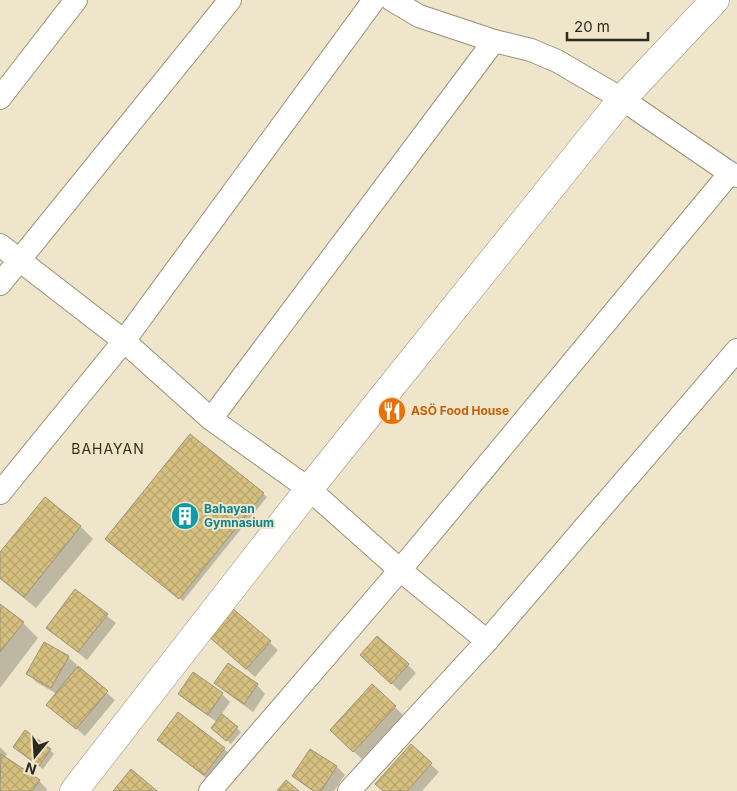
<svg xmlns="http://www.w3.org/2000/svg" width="737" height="791" font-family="Inter,sans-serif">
	<defs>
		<pattern id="building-cross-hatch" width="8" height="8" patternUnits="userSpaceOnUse" patternTransform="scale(1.25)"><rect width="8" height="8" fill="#d6c07f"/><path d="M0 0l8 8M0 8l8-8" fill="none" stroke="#b8a56d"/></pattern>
	</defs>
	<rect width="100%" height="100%" fill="#eee5ca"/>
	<g fill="#0003">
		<polygon points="190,435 267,497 183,601 110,543"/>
		<polygon points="45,499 81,527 93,539 36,608 0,579 0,554"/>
		<polygon points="75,591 116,623 87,660 47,628"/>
		<polygon points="0,605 23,623 38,638 0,688"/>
		<polygon points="233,610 278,650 255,677 218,644"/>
		<polygon points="45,644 68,657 77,665 76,667 115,700 85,736 48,705 57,694 36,682 28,673"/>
		<polygon points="370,664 408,665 416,673 400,691"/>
		<polygon points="228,665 257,685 265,694 253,712 224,691 215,683"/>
		<polygon points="180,694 222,694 230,702 221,715 241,732 231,744 217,731 217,722 188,702"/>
		<polygon points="395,707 403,715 362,759 340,739"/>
		<polygon points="158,740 224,749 233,757 213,783 167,748"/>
		<polygon points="411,746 439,772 422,791 384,791"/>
		<polygon points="0,747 7,754 4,758 39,781 47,789 46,791 0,791"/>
		<polygon points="50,750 54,754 43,769 18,751"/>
		<polygon points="311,750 337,767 345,775 334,791 312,791 293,776"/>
	</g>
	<g fill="url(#building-cross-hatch)" stroke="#9d947b">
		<polygon points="190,434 264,493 179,599 105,539"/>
		<polygon points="45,497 81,526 24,597 0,578 0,552"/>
		<polygon points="75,589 108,614 78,652 46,628"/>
		<polygon points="0,604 24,622 0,652"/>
		<polygon points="233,609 271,641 246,669 208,636"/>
		<polygon points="377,636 409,664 391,684 360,655"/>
		<polygon points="44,642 69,656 51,688 26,674"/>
		<polygon points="228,663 258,684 244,704 214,683"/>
		<polygon points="78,666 108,691 76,729 46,705"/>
		<polygon points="193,672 223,693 208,715 178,694"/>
		<polygon points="372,684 396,706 353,752 330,730"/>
		<polygon points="178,712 225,748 204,775 157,740"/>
		<polygon points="222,714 238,727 226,741 211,728"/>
		<polygon points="25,730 51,749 39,766 13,747"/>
		<polygon points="411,744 432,763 407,791 383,791 375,784"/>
		<polygon points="310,749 337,766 321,791 314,791 292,776"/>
		<polygon points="1,754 40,780 32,791 0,791"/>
		<polygon points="131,769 157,791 113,791"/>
		<polygon points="286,780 299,791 277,791"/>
	</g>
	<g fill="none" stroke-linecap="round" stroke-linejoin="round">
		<defs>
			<g id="minor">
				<polyline points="392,0 419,16 494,41 531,50 557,61 622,99 730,173 737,176"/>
				<polyline points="0,98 76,0"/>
				<polyline points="0,245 124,341 211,419 309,489 400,570 487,641"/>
				<polyline points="0,284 230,0"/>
				<polyline points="211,419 494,41"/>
				<polyline points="0,493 124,341 374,0"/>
				<polyline points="210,791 400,570 730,173"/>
				<polyline points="349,791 487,641 737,350"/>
			</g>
			<polyline id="tertiary" points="74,791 309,489 622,99 715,0"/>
		</defs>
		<use href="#minor" stroke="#999178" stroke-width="24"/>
		<use href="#tertiary" stroke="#999178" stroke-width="29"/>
		<use href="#minor" stroke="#fff" stroke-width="22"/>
		<use href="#tertiary" stroke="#fff" stroke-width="28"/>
	</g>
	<defs>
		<symbol id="restaurant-disc" viewBox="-11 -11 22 22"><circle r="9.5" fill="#e8710a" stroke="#eee5ca"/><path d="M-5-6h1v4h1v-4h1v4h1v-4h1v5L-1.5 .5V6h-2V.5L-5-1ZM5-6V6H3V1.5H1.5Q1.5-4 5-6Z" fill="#fff"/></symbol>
		<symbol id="building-disc" viewBox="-11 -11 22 22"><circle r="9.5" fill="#0f9aa8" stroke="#eee5ca"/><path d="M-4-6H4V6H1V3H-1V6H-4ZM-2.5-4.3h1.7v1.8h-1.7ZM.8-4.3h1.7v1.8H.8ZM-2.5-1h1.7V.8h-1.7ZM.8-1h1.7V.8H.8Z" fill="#fff"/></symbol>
	</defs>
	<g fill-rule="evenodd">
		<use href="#restaurant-disc" x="376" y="395" width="32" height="32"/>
		<use href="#building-disc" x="169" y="500" width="32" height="32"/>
	</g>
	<g text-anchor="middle" stroke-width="4" stroke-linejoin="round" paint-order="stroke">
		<g font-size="12" font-weight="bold" fill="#c56008" stroke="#eee5ca" text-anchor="start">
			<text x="411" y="415">ASÖ Food House</text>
		</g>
		<g font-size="12" font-weight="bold" fill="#0d838f" stroke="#eee5ca" text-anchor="start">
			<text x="204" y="513">Bahayan<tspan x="204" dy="14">Gymnasium</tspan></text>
		</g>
		<g font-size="14" letter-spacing="1" fill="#352d18" stroke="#eee5ca">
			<text x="108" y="454">BAHAYAN</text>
		</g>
	</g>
	<g transform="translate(35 756) rotate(198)" stroke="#eee5ca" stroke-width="4" paint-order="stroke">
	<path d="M0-4L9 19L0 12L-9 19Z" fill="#2c291f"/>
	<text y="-8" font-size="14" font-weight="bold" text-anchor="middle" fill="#2c291f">N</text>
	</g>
	<path d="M567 32v8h81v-8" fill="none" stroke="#2c291f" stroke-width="2.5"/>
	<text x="574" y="32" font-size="15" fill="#2c291f" stroke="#eee5ca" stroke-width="4" paint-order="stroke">20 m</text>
</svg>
